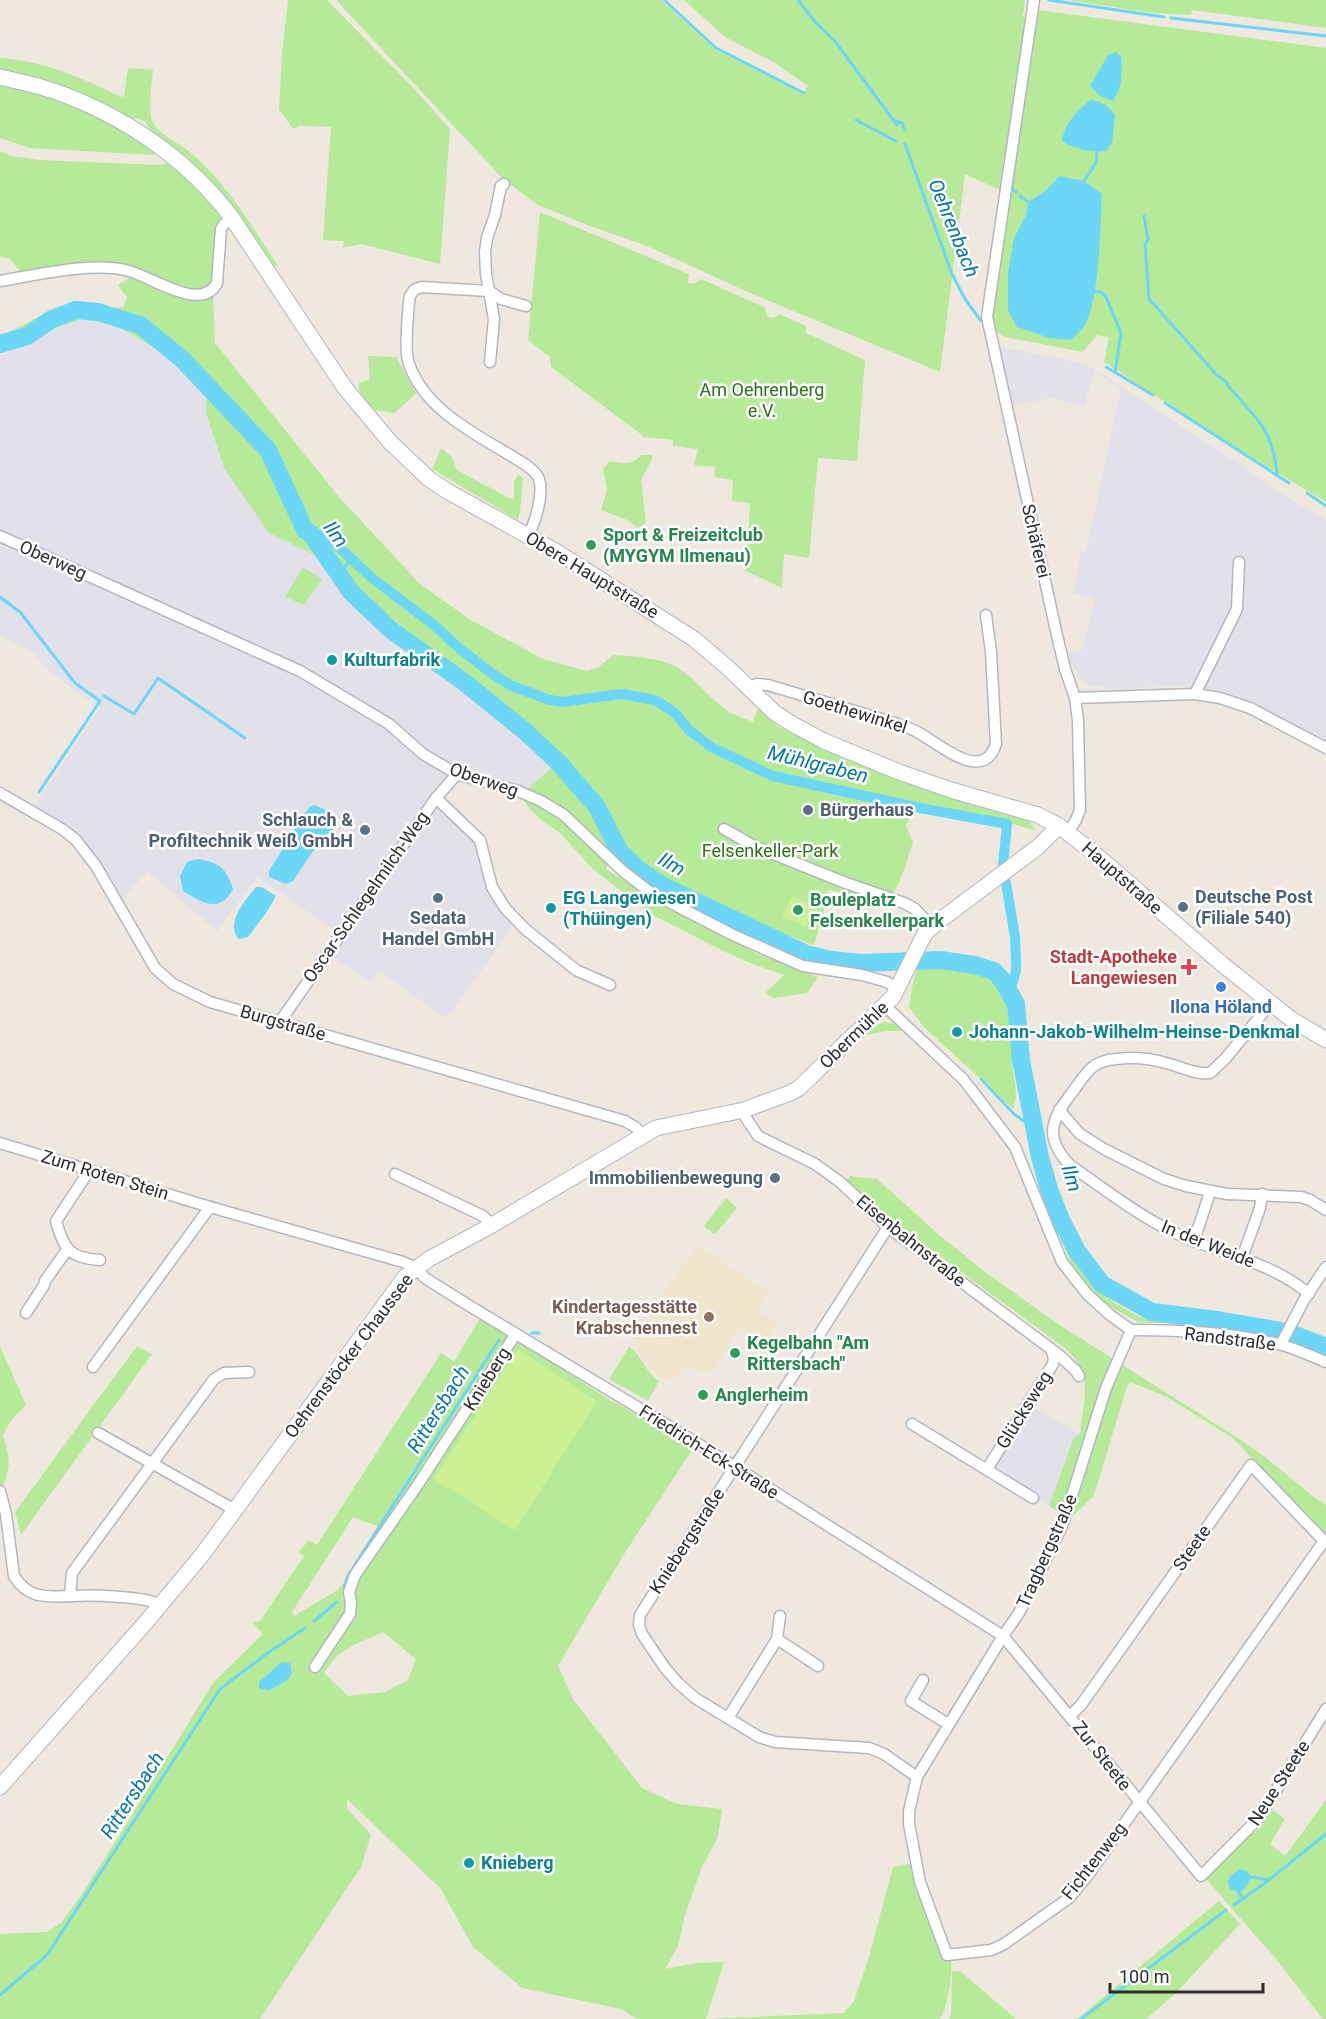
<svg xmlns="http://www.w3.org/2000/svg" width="1326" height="2019" font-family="Roboto,sans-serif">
	<rect width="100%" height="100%" fill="#efe8df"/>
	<g fill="#e2e0e8">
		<polygon points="96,314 179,362 207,391 206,413 269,533 315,555 479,690 555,766 521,795 456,768 427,794 439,809 478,843 489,890 515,923 451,1013 449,1013 445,1018 378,970 370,982 323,951 336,931 257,877 217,931 147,871 121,901 101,867 34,807 100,708 48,670 33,652 0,636 0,358 25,339"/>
		<polygon points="999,347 1063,359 1091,367 1250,471 1266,484 1326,520 1326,741 1247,699 1218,690 1180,686 1114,689 1090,685 1082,680 1071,664 1069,653 1082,650 1095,598 1074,593 1081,551 1086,552 1121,389 1094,371 1084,407 1052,398 1011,405"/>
		<polygon points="1031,1406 1080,1434 1073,1439 1049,1506 993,1469"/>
	</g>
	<polygon fill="#f1e5ce" points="696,1248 701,1248 769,1292 758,1311 776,1322 765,1342 741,1327 713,1371 704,1374 687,1363 677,1378 664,1380 648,1367 633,1344 659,1305 662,1294"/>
	<g fill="#b6e998" fill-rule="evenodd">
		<polygon points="288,0 327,0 417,92 450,129 440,264 361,244 343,248 344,241 323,240 331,127 299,126 293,129 279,109 282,55"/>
		<polygon points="336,0 661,0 716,50 803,94 808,86 775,63 725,37 684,0 1025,0 1023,16 1027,21 1000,190 965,174 940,372 750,293 647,246 587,225 538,205 503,179"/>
		<polygon points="1068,0 1326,0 1326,28 1192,10 1191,15 1152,13"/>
		<path d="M1038,10L1326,48V502L1225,441L1104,362L1109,337L1097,335L1083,352L1005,337L997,332L993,323L999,258ZM1059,176L1102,195L1096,276L1091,307L1049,338L1017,327L1014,238L1026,215L1028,202L1046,190Z"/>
		<path d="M0,58C44,61 80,77 119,96L124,97L128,68L153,70C152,83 148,109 152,121C157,133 177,142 187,150C226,181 251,225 278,266H274L235,211L149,130L146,122L136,118L130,121L0,71Z"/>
		<path d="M0,83C28,90 55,97 81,108C107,119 131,136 155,151V155L30,148L0,138Z"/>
		<polygon points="0,151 12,156 39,160 159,165 170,163 208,198 220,214 215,277 210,287 201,291 191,291 121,265 107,263 22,274 10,259 0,256"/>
		<polygon points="540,212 689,274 688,283 694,284 701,279 764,307 768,317 774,318 779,314 806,326 806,333 865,360 857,461 818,458 809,558 784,554 782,588 746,571 750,503 732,501 733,480 714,477 715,467 694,465 698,449 673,446 673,440 644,437 638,432 551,367 550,357 528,340"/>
		<path d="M135,274L181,294L213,295L215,343L339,497L420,584L469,619L543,659L587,671L597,668L614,655C636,657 658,657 678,668C697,680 709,699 728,711C735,716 745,718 753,722L759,706L777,726L824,750L905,783L948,797L1027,818L1036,831L990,817L987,822L912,811L906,826L913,842C908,856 897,902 880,903C870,903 842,892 829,890L815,942L813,945L771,929L667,881L611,850L606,869L652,899L758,954L818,977L807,993L774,998L765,993L784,975L755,965L723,951L651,914L593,869L560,833L540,819L528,807L521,795L555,765L479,690L315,555L269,533L224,468L206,413L207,391L179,362L96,314L25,339L2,336L53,309L98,304L112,308L124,307L127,297L118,285Z"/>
		<polygon points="368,356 396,357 416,393 395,413 372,410 359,390 359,383 370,379"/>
		<polygon points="441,448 452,457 457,470 511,499 514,499 514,482 518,475 523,477 520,512 518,520 432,469"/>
		<path d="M642,455H652V459L641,480L646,523L638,528L627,520L601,510L607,490L603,469L610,461C624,464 631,465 642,455Z"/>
		<polygon points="303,567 322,579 304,605 285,597"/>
		<path d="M943,964C957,966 975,966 988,973C1015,986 1011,1034 1012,1059C1012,1075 1020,1093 1013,1109L923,1026L909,1007L914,977L920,965Z"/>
		<polygon points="885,1022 899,1025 905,1031 885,1031 862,1036 874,1026"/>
		<path d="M850,1176L877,1179L938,1234L989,1275L1058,1324L1236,1437L1264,1456L1311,1495L1326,1505V1531L1324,1535L1233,1438L1167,1397L1130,1382L1126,1390L1094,1495L1077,1512L1068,1519L1049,1506L1073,1439L1080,1433C1084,1396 1095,1373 1062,1346L892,1221L846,1180Z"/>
		<polygon points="726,1198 737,1208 717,1232 714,1234 704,1226"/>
		<polygon points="1063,1231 1082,1269 1113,1302 1140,1317 1197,1320 1198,1325 1138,1322 1109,1306 1086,1285 1072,1266 1058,1232"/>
		<path d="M481,1317L605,1397L694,1447L626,1551L558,1666L573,1699L642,1788L677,1804L722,1809L718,1837L702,1867L685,1915L678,1946L665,1969L696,1963L724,1962L706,2019L844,2013L854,2001L869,1957L893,1867L908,1864L917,1868C928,1895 942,1923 950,1951C954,1967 949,2005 940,2019H637L621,2009L522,1988L473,1947L441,1889L347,1799V1808L371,1835L361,1867L260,2019H0V1934L47,1932L61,1923L78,1900L119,1836L213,1683L263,1634L252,1622L260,1621L304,1556L299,1552L309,1540L317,1545L441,1353L454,1362ZM353,1517L382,1528L350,1579L333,1593L294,1616L292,1612ZM383,1632L416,1659L408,1680L385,1692L348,1696L324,1673C339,1648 357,1644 383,1632Z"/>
		<path d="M0,1346L26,1405L10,1422L3,1435C11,1463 11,1467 0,1493Z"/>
		<polygon points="137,1346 152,1354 21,1535 15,1512"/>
		<path d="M629,1347C643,1356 645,1372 659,1381L648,1401L609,1379Z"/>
		<polygon points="1326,1800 1326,2019 1323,2019 1276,1959 1201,1873 1242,1831 1255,1833 1264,1823 1273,1810 1285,1819 1270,1844 1285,1856"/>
		<polygon points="1219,1901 1240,1924 1176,1993 1146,2019 1077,2019"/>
		<polygon points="952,1971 960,1971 1016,2019 949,2019 951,2015"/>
	</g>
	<g fill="#cbf194">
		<polygon points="792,896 814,905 806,927 782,916"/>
		<polygon points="518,1349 597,1401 515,1530 434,1479"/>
	</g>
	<g fill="#6cd6f7">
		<path d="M1116,52L1121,56C1122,70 1123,91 1112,101L1100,96L1090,86L1108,55Z"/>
		<path d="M1091,100C1103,102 1108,105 1115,116L1112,143L1106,151C1089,152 1077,150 1062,141C1064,125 1077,109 1091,100Z"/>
		<path d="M1059,176L1084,181L1102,194C1100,226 1100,301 1084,326C1081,331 1075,336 1071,340L1049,338L1017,327L1008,310V273L1014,238L1026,215L1028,202L1046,190Z"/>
		<path d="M314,805C323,808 336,814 336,825L311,854L293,881L286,884L269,877V871L305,813L310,807Z"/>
		<path d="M198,859C220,863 226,868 233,889C220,914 202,903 183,891L180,876L187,862Z"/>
		<path d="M256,887H262L276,896L268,910L248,937L239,939C224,924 246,899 256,887Z"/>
		<polygon points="282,1662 290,1663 292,1674 286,1681 268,1691 259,1688 259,1682"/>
		<path d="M1240,1869L1247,1871L1251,1877C1247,1888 1242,1895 1230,1889L1228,1883L1229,1877Z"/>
	</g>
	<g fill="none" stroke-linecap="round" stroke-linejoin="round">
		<g stroke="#6cd6f7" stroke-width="3">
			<polyline points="664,0 716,48 804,93"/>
			<polyline points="798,0 816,23 834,40 897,125"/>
			<polyline points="1049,0 1164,17"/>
			<polyline points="1171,18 1326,36"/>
			<polyline points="856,120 896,141"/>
			<polyline points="895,121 902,123 905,130"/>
			<polyline points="905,144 952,274 965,299 981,321"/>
			<polyline points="1013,180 1012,189 1016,192"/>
			<polyline points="1084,181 1096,163 1097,151"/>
			<polyline points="1020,196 1028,202"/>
			<path d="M1144,216L1148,239L1145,244L1149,299L1216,374L1227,383L1228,386C1257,419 1273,429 1277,475"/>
			<polyline points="1094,291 1101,292 1106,297 1121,333 1115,372"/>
			<polyline points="1106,367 1153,395"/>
			<polyline points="1165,403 1289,483"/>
			<polyline points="1307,493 1326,506"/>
			<polyline points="340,574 351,559"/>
			<polyline points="0,597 20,612 75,683 100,701"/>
			<polyline points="104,696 134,714 158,678 245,738"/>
			<polyline points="39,792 100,701"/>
			<polyline points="981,1079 1014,1114 1035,1129"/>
			<polyline points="532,1333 539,1333"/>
			<polyline points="344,1586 349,1574 499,1340"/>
			<polyline points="314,1621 337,1602"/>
			<polyline points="1249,1879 1251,1877 1269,1880"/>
			<polyline points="1241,1889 1238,1892 1244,1899"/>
			<polyline points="1234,1905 1269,1880 1326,1834"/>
			<polyline points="0,1995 47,1955 220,1689 269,1652 305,1628"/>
			<polyline points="1081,2019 1226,1910"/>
		</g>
		<polyline stroke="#6cd6f7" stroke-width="10" points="311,534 327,536 372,578 435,626 460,649 494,675 512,686 550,700 562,702 622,694 655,700 674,712 689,730 711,747 773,776 920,808 1007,824 1003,865 1015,937 1016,960 1016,971 1010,991"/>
		<polyline stroke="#6cd6f7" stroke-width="18" points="0,344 27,336 52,319 76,310 98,312 140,325 182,359 268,450 305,530 311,534 351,592 391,630 464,682 527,733 559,763 597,807 620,852 639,870 663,886 806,954 831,960 861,963 940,960 975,965 994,971 1003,981 1016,1004 1021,1060 1040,1157 1049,1189 1061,1220 1077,1251 1102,1284 1152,1312 1217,1320 1287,1332 1326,1347"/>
		<defs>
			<g id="street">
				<polyline points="1034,0 987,317 1056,631 1065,669 1075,698 1078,720 1080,810 1076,820 1068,832"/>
				<path d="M0,281C36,275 94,261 129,271C152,277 202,313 217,283L221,229L224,224L232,218"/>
				<path d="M526,306L501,299L489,291L421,287L414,290L410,296C408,306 408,317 407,328C407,340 405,353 409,364C427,415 485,438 526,465C531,469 537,473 539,479C544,494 535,523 528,536"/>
				<polyline points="490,362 494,319 486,274 485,252 487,238 495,215 501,186 504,184"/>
				<polyline points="0,536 300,671 389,724 423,754 457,774 518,791 541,801 564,815 624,872 650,892 733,935 803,966 862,975 887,982 898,989"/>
				<path d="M748,687L757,684L768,685L898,724C905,727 913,729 919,733C941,745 983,784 996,744L991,652L986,615"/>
				<polyline points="1195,694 1237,609 1239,562"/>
				<polyline points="1075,698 1195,694 1220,698 1250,708 1326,748"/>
				<polyline points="0,793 62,829 76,840 96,866 155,968 173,984 210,1002 625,1121 635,1127 643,1135"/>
				<polyline points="436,798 480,840 492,887 505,908 525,929 576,970 610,985"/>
				<polyline points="724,829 756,847 846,883 904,903 915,909 932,927"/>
				<path d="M1271,1003L1225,1059L1210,1073C1196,1075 1179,1066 1166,1063C1149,1058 1133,1057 1116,1059C1092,1061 1087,1072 1074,1090C1052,1118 1042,1137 1071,1166C1102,1187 1133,1212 1167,1229C1213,1253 1268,1259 1309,1294"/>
				<polyline points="885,1006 963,1079 974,1093 1015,1147 1062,1262 1087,1294 1110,1315 1131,1330"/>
				<polyline points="279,1023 436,798 457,774"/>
				<polyline points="744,1110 746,1118 758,1136 815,1164 840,1182 888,1227 1059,1355 1076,1371 1079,1376"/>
				<polyline points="1059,1110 1080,1134 1104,1149 1164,1179 1186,1186 1227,1194 1301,1197 1310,1200 1326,1210"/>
				<polyline points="0,1143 210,1207 403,1262 416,1268 425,1278 468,1305 697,1443 1003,1636 1201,1876 1259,1818 1326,1709"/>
				<path d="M89,1171L56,1221C64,1250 70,1258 100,1260"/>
				<polyline points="395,1174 483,1216 492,1225"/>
				<polyline points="888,1227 640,1615 639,1625 642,1634 665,1668 678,1683 695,1698 759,1737 775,1742 869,1748 884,1754 917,1777"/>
				<polyline points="1194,1241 1210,1192"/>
				<polyline points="1242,1258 1260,1208 1262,1194"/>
				<polyline points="26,1313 44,1285 45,1281 67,1250"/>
				<path d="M1131,1330C1179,1330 1231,1332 1278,1344C1295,1348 1311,1356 1326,1362"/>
				<polyline points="1281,1344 1304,1300 1326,1267"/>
				<polyline points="93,1367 210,1207"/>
				<polyline points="912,1424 1033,1498"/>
				<polyline points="98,1433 235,1510"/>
				<polyline points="987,1469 1053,1364 1054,1358 1051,1349"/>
				<path d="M0,1491L6,1514L14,1576C19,1584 26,1591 35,1594C46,1598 61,1596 72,1596C92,1595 145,1596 161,1605"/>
				<polyline points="70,1596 72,1573 214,1379 224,1373 249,1372"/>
				<polyline points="777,1639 818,1666"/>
				<polyline points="315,1667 350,1614 351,1602 349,1592 355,1575 417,1486 515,1335"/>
				<polyline points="923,1680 911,1701 948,1724"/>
				<polyline points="1070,1716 1081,1705 1251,1465 1324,1541 1088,1875 1069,1898 1004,1944 991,1950 947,1955 920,1882 909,1824 909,1811 917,1777 1003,1636 1019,1613 1039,1574 1063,1524 1106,1388 1131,1330"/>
				<polyline points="728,1718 777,1639 780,1616"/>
			</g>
			<g id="secondary">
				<path d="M0,77C18,81 36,85 54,91C123,115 188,159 232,218L345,388L390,442L429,479L447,491L557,552L694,639L727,667L775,713L794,725L824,741L899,772L951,790L1038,815L1059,826L1095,854L1222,964L1291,1019L1326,1040"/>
				<polyline points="0,1787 147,1621 202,1555 405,1277 429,1259 492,1225 656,1128 744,1110 790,1093 799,1088 893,997 925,933 943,918 1038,847 1059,826"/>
			</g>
		</defs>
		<use href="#street" stroke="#b3b6c1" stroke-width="13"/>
		<use href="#secondary" stroke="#b3b6c1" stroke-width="17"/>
		<use href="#street" stroke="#fff" stroke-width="10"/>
		<use href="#secondary" stroke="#fff" stroke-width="15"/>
	</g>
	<g fill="#2e9e5b" stroke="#fff" stroke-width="2">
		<circle cx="591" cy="545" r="6"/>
		<circle cx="798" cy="910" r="6"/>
		<circle cx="735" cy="1353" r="6"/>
		<circle cx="703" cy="1395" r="6"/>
	</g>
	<g fill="#0f9aa8" stroke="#fff" stroke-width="2">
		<circle cx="332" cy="660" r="6"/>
		<circle cx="551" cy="908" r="6"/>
		<circle cx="957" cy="1032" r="6"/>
		<circle cx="469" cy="1863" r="6"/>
	</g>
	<g fill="#5c6f8a" stroke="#fff" stroke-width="2">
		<circle cx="808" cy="810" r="6"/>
		<circle cx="365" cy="830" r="6"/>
		<circle cx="438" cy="898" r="6"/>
		<circle cx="1183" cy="907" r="6"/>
		<circle cx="775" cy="1178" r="6"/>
	</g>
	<path fill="#e0444e" stroke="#fff" stroke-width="2" d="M1186 958h6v6h6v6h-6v6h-6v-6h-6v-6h6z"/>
	<circle fill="#3f7fe0" stroke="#fff" stroke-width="2" cx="1221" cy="987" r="6"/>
	<circle fill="#8d6e63" stroke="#fff" stroke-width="2" cx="709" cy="1317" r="6"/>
	<g text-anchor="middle" stroke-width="5" stroke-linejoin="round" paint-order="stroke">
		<g font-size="18" fill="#2b7116" stroke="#fff">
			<text x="762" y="396">Am Oehrenberg<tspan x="762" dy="21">e.V.</tspan></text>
			<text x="770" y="857">Felsenkeller-Park</text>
		</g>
		<g font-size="18" font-weight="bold" fill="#27864d" stroke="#fff" text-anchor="start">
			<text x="603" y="541">Sport &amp; Freizeitclub<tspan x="603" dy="21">(MYGYM Ilmenau)</tspan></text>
			<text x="810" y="906">Bouleplatz<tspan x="810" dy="21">Felsenkellerpark</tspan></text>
			<text x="747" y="1349">Kegelbahn "Am<tspan x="747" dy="21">Rittersbach"</tspan></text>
			<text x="715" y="1401">Anglerheim</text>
		</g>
		<g font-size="18" fill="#2d2d2d" stroke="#fff">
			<text transform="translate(1036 541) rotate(77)" y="6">Schäferei</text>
			<text transform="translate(53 560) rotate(24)" y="6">Oberweg</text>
			<text transform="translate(592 575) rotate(31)" y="6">Obere Hauptstraße</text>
			<text transform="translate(855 712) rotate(17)" y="6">Goethewinkel</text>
			<text transform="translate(484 780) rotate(19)" y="6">Oberweg</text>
			<text transform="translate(1122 878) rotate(41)" y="6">Hauptstraße</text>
			<text transform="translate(366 897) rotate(-55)" y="6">Oscar-Schlegelmilch-Weg</text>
			<text transform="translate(283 1023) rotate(16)" y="6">Burgstraße</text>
			<text transform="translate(854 1035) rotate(-44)" y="6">Obermühle</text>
			<text transform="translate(105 1175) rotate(17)" y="6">Zum Roten Stein</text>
			<text transform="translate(911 1241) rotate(39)" y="6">Eisenbahnstraße</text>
			<text transform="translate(1208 1244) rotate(22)" y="6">In der Weide</text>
			<text transform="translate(1230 1339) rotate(7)" y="6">Randstraße</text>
			<text transform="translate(349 1356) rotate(-53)" y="6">Oehrenstöcker Chaussee</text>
			<text transform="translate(487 1379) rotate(-58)" y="6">Knieberg</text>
			<text transform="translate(1024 1410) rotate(-58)" y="6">Glücksweg</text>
			<text transform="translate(709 1452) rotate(32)" y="6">Friedrich-Eck-Straße</text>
			<text transform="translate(687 1541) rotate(-57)" y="6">Kniebergstraße</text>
			<text transform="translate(1192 1548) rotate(-55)" y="6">Steete</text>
			<text transform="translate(1047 1551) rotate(-66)" y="6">Tragbergstraße</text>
			<text transform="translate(1102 1756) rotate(52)" y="6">Zur Steete</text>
			<text transform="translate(1279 1783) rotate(-57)" y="6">Neue Steete</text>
			<text transform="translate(1094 1861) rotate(-52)" y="6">Fichtenweg</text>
		</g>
		<g font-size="18" font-weight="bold" fill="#0d838f" stroke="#fff" text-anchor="start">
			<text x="344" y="666">Kulturfabrik</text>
			<text x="563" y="904">EG Langewiesen<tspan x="563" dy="21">(Thüingen)</tspan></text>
			<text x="969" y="1038">Johann-Jakob-Wilhelm-Heinse-Denkmal</text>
			<text x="481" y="1869">Knieberg</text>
		</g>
		<g font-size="18" font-weight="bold" fill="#4e5e75" stroke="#fff" text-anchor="start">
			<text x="820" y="816">Bürgerhaus</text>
			<text x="353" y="826" text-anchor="end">Schlauch &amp;<tspan x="353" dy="21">Profiltechnik Weiß GmbH</tspan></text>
			<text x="1195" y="903">Deutsche Post<tspan x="1195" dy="21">(Filiale 540)</tspan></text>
			<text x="438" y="924" text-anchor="middle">Sedata<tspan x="438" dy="21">Handel GmbH</tspan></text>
			<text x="763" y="1184" text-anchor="end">Immobilienbewegung</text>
		</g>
		<g font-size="18" font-weight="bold" fill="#be3a42" stroke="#fff" text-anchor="end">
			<text x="1177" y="963">Stadt-Apotheke<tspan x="1177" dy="21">Langewiesen</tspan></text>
		</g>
		<g font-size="18" font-weight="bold" fill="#366cbe" stroke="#fff">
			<text x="1221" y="1013">Ilona Höland</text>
		</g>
		<g font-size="18" font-weight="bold" fill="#785e54" stroke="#fff" text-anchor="end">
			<text x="697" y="1313">Kindertagesstätte<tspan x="697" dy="21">Krabschennest</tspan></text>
		</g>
		<g font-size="20" font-style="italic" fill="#0475aa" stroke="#fff">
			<text transform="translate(954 228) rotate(68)" y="7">Oehrenbach</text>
			<text transform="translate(336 534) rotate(54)" y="7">Ilm</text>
			<text transform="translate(818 764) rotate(14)" y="7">Mühlgraben</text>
			<text transform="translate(672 864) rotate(30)" y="7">Ilm</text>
			<text transform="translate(1072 1178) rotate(73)" y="7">Ilm</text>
			<text transform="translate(438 1409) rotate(-58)" y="7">Rittersbach</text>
			<text transform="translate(132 1795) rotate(-57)" y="7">Rittersbach</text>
		</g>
	</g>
	<path d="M1110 1983v9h153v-9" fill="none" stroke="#2d2d2d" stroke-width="3"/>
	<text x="1119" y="1983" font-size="18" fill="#2d2d2d" stroke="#ffffff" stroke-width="4.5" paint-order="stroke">100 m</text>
</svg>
